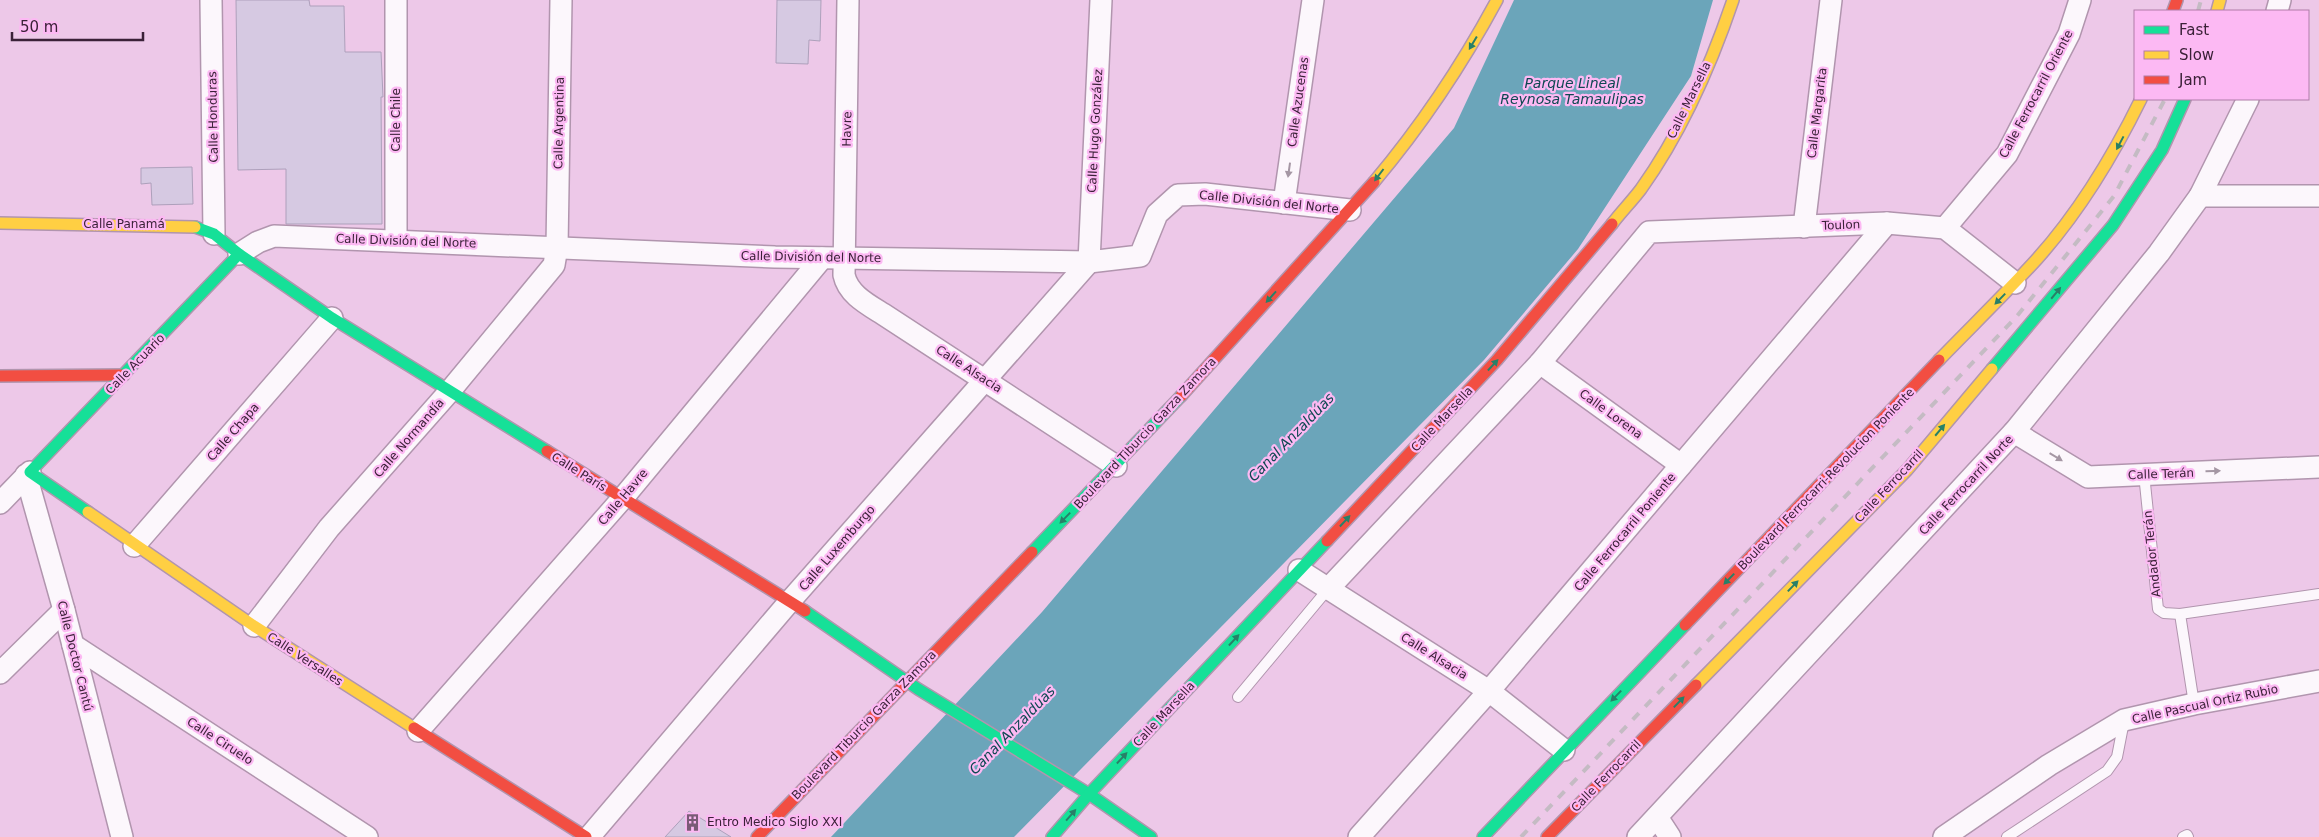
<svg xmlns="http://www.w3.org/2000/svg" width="2319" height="837" font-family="'DejaVu Sans',sans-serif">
	<rect width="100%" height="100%" fill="#edc8e8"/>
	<polygon fill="#6ba5ba" points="1514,0 1713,0 1691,76 1578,249 1484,360 1014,837 831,837 1042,612 1454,128"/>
	<g fill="#d6c9e2" stroke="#ada0bb">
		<polygon points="236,0 309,0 310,6 344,6 345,52 381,52 383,97 381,97 382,224 286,224 286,169 238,170"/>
		<polygon points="777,0 821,0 820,41 809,40 808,64 776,63"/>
		<polygon points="192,167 193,204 152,205 151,183 141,184 141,168"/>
		<polygon points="689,811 731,837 665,837"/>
	</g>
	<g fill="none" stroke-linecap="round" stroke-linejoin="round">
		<defs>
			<g id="lane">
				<polyline points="2144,474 2158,609 2164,613 2180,614 2194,704"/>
				<polyline points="2180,614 2319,594"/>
				<polyline points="1238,697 1328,589"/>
				<polyline points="2007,837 2107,771 2117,757 2124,721"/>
				<polyline points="2183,837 2187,835 2188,837"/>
			</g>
			<g id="street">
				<polyline points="211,0 214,234"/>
				<polyline points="396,0 396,240"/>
				<path d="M848,0L844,275C848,294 867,304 883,314L1116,466"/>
				<polyline points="2277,11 2280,0"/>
				<polyline points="2200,196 2319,196"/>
				<polyline points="1284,203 1313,0"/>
				<polyline points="1804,227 1831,0"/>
				<polyline points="1945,228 2007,154 2069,34 2080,0"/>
				<polyline points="239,254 258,242 274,236 775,257 1089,262 1140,256 1157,214 1178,195 1205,194 1350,210"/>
				<polyline points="1089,262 1101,0"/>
				<polyline points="1540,363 1681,465"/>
				<polyline points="2014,432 2088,477 2319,467"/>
				<polyline points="26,475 64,610 122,837"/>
				<polyline points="0,503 30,472"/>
				<polyline points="134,546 332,318"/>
				<polyline points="1299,570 1489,691 1564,750"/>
				<polyline points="1328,589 1540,363 1649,232 1887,223 1945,228 2015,283"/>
				<polyline points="254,626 329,528 449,392 554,265 557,247 561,0"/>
				<polyline points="73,645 367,837"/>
				<polyline points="0,673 64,610"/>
				<polyline points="418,731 622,499 822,258"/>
				<polyline points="1657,817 1670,837"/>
				<polyline points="589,837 790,601 1089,262"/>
				<polyline points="1359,837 1489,691 1887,223"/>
				<polyline points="1638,837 2014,432 2159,253 2200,196 2248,99"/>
				<polyline points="1944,837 2049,765 2124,720 2194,704 2319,681"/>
			</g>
			<g id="fast">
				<polyline points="195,227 214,234 239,254 332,318 547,451"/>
				<polyline points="1992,369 2113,225 2162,150 2185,99"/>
				<polyline points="88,512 30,472 239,254"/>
				<polyline points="1032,552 1181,396"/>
				<polyline points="805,611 918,689 1089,794"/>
				<polyline points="1089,794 1151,837"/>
				<polyline points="1052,837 1089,794 1327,541"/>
				<polyline points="1483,837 1685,625"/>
			</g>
			<g id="slow">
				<polyline points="2217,11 2220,0"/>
				<path d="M1374,182C1422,125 1462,65 1497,0"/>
				<polyline points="0,223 195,227"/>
				<path d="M1612,224C1621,212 1632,201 1641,189C1681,133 1711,65 1733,0"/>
				<path d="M1939,360C1972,326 2006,293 2037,259C2080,211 2113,156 2141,99"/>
				<polyline points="88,512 254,626 414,728"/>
				<polyline points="1696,685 1907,470 1992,369"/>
			</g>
			<g id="jam">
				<polyline points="2173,11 2177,0"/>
				<polyline points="0,376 124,375"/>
				<polyline points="1181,396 1374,182"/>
				<polyline points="547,451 805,611"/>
				<polyline points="1327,541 1497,360 1612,224"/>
				<polyline points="1685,625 1939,360"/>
				<polyline points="414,728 586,837"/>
				<polyline points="757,837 1032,552"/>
				<polyline points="1547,837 1696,685"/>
			</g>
		</defs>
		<use href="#lane" stroke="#b195ae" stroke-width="12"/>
		<use href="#street" stroke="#b195ae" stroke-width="24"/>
		<use href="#fast" stroke="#b195ae" stroke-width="14"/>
		<use href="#slow" stroke="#b195ae" stroke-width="14"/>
		<use href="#jam" stroke="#b195ae" stroke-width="14"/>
		<use href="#lane" stroke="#fcf7fc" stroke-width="10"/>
		<use href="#street" stroke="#fcf7fc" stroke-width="21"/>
		<use href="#fast" stroke="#16e098" stroke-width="11"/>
		<use href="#slow" stroke="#ffcf43" stroke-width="11"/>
		<use href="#jam" stroke="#f24e42" stroke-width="11"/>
		<g stroke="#c4bbc3" stroke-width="4" stroke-dasharray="9 9" stroke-linecap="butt">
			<polyline points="2198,11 2201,0"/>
			<polyline points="1521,837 2017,316 2114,196 2165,99"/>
		</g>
	</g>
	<defs><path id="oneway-solid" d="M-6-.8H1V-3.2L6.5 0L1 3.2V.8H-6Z" transform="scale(1.25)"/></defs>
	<g fill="#288068">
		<use href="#oneway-solid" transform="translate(1473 43) rotate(121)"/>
		<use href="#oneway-solid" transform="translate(2120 143) rotate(118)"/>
		<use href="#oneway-solid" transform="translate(1379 175) rotate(127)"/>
		<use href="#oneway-solid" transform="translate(2056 293) rotate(-50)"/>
		<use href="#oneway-solid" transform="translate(1271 297) rotate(132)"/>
		<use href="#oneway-solid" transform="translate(2000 299) rotate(134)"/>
		<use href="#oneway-solid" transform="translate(1493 365) rotate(-47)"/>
		<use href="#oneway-solid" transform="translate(1940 430) rotate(-50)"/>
		<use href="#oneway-solid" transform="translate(1065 518) rotate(134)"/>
		<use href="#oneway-solid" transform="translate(1345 521) rotate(-47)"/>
		<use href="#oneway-solid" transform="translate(1729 579) rotate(134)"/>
		<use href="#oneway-solid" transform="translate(1793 586) rotate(-46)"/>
		<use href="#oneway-solid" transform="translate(1234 640) rotate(-47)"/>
		<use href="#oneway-solid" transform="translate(1616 696) rotate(134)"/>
		<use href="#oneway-solid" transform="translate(1679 702) rotate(-46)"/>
		<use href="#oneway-solid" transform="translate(1122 758) rotate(-47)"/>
		<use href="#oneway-solid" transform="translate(1071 815) rotate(-49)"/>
	</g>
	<g fill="#a597a4">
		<use href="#oneway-solid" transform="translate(1289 170) rotate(98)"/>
		<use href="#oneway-solid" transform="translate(2056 457) rotate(31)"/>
		<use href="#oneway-solid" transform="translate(2213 471) rotate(-2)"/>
	</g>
	<defs>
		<symbol id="building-bare" viewBox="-9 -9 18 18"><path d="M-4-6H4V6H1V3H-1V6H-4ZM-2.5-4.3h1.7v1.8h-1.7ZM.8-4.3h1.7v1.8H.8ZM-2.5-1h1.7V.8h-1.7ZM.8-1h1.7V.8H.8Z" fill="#795b76" stroke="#fcb9f3" stroke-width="2.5" paint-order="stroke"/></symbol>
	</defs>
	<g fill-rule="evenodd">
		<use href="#building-bare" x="680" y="810" width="25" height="25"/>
	</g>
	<g text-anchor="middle" stroke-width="4.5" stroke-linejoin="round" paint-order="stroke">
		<g font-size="12" fill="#3b2138" stroke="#fcb9f3">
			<text transform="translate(2036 94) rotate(-62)" y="4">Calle Ferrocarril Oriente</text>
			<text transform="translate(1689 100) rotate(-64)" y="4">Calle Marsella</text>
			<text transform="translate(1298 102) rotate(-82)" y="4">Calle Azucenas</text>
			<text transform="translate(1817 113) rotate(-83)" y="4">Calle Margarita</text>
			<text transform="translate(213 117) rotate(-91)" y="4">Calle Honduras</text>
			<text transform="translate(396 120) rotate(-90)" y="4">Calle Chile</text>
			<text transform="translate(559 123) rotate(-89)" y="4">Calle Argentina</text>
			<text transform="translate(847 129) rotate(-89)" y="4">Havre</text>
			<text transform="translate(1095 131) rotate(-87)" y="4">Calle Hugo González</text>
			<text transform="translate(1269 202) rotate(6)" y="4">Calle División del Norte</text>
			<text x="124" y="228">Calle Panamá</text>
			<text transform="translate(1841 225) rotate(-2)" y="4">Toulon</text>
			<text transform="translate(406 241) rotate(2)" y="4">Calle División del Norte</text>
			<text transform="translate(811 257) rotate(1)" y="4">Calle División del Norte</text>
			<text transform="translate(135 364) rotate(-46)" y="4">Calle Acuario</text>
			<text transform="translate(969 369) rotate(33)" y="4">Calle Alsacia</text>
			<text transform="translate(1611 414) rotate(36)" y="4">Calle Lorena</text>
			<text transform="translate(1442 419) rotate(-47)" y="4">Calle Marsella</text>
			<text transform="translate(233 432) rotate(-49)" y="4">Calle Chapa</text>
			<text transform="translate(1145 433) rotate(-47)" y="4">Boulevard Tiburcio Garza Zamora</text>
			<text transform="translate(409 438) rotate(-49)" y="4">Calle Normandía</text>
			<text transform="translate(579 472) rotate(32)" y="4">Calle París</text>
			<text transform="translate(2161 474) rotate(-2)" y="4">Calle Terán</text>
			<text transform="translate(1826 479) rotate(-46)" y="4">Boulevard Ferrocarri-Revolucion Poniente</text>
			<text transform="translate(1966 485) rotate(-47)" y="4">Calle Ferrocarril Norte</text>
			<text transform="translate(1889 486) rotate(-47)" y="4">Calle Ferrocarril</text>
			<text transform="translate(623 497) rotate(-50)" y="4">Calle Havre</text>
			<text transform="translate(1625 532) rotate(-50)" y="4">Calle Ferrocarril Poniente</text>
			<text transform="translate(837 548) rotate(-49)" y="4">Calle Luxemburgo</text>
			<text transform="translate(2152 554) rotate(-96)" y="4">Andador Terán</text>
			<text transform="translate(75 656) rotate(76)" y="4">Calle Doctor Cantú</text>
			<text transform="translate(1434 656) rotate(32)" y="4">Calle Alsacia</text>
			<text transform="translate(305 659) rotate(33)" y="4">Calle Versalles</text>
			<text transform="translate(2205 704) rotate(-12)" y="4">Calle Pascual Ortiz Rubio</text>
			<text transform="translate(1164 714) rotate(-47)" y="4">Calle Marsella</text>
			<text transform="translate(864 725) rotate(-46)" y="4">Boulevard Tiburcio Garza Zamora</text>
			<text transform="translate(220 741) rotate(33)" y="4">Calle Ciruelo</text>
			<text transform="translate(1606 776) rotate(-46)" y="4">Calle Ferrocarril</text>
		</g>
		<g font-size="12" fill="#3b2138" stroke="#fcb9f3" text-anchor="start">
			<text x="707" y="826">Entro Medico Siglo XXI</text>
		</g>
		<g font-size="14" font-style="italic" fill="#0e4852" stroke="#fcb9f3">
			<text x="1572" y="88">Parque Lineal<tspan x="1572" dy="16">Reynosa Tamaulipas</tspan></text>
			<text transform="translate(1291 437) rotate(-46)" y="5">Canal Anzaldúas</text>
			<text transform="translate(1012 730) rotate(-46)" y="5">Canal Anzaldúas</text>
		</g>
	</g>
	<rect x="2134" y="10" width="175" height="90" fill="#fcb9f3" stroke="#af7ca8"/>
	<rect x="2144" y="26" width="25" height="8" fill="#16e098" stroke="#af7ca8"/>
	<text x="2179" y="35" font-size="15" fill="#3b2138">Fast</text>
	<rect x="2144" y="51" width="25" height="8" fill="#ffcf43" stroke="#af7ca8"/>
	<text x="2179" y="60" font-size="15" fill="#3b2138">Slow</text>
	<rect x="2144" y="76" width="25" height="8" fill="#f24e42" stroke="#af7ca8"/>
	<text x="2179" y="85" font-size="15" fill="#3b2138">Jam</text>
	<path d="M12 32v8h131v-8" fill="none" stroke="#3b2138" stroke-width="2.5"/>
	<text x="20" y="32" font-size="15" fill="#3b2138" stroke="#fcb9f3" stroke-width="4" paint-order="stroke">50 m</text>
</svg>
